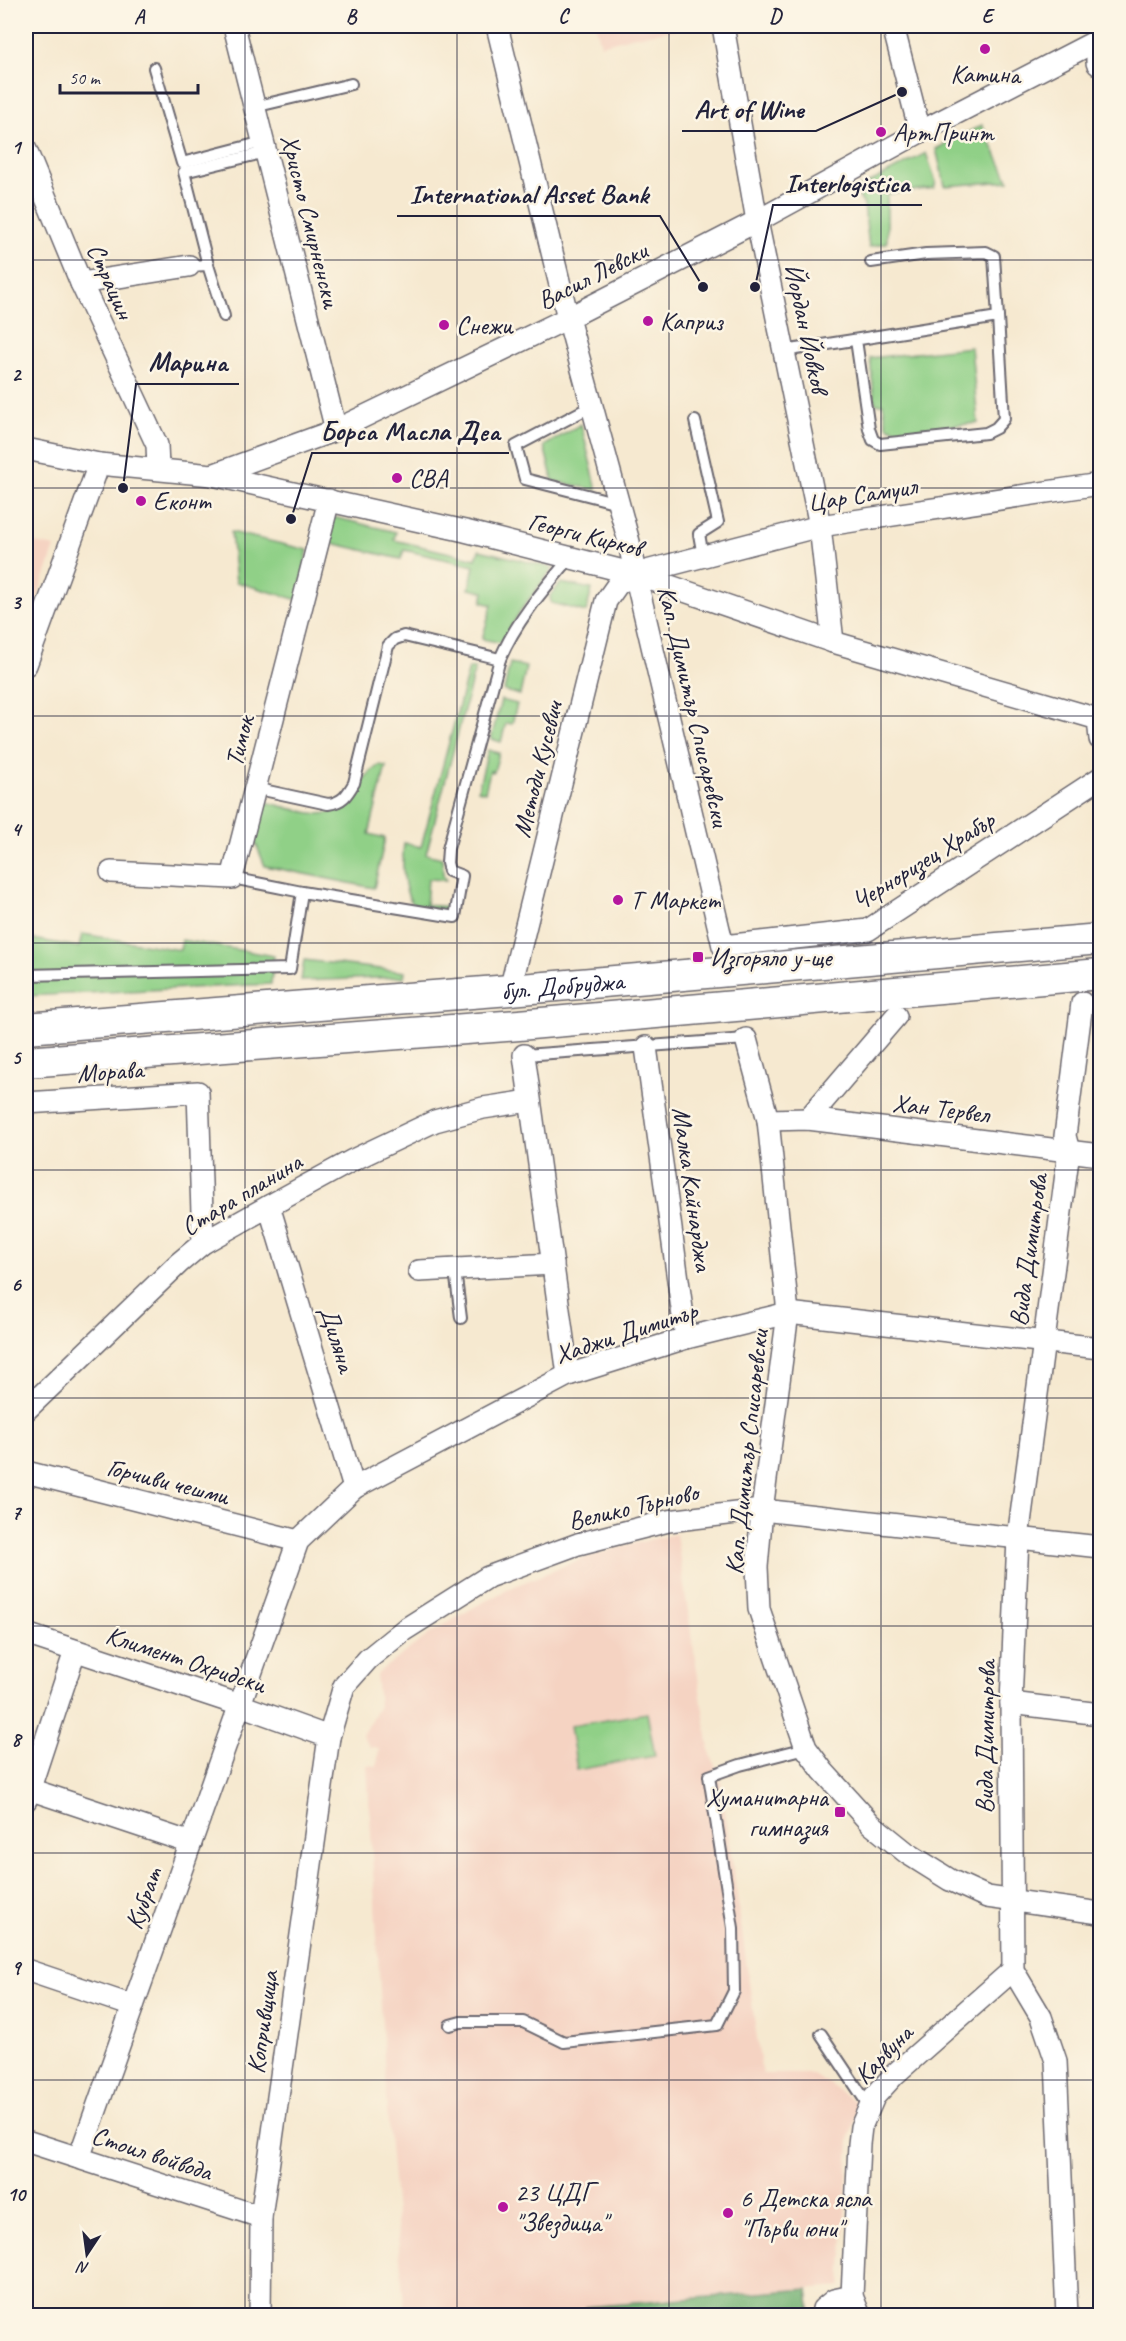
<svg xmlns="http://www.w3.org/2000/svg" width="1126" height="2341" font-family="Caveat,sans-serif">
	<rect width="100%" height="100%" fill="#fcf5e5"/>
	<filter id="ink" filterUnits="userSpaceOnUse"><feTurbulence type="fractalNoise" baseFrequency=".0167" numOctaves="2"/><feDisplacementMap in="SourceGraphic" scale="12" xChannelSelector="R" yChannelSelector="G"/><feConvolveMatrix kernelMatrix="1 2 1 2 8 2 1 2 1" color-interpolation-filters="sRGB"/></filter>
	<filter id="wash" filterUnits="userSpaceOnUse"><feTurbulence type="fractalNoise" baseFrequency=".008" numOctaves="4" result="noise"/><feDisplacementMap in="SourceGraphic" scale="24" xChannelSelector="R" yChannelSelector="G"/><feGaussianBlur stdDeviation="1.35" result="paint"/><feColorMatrix in="noise" values="0 0 0 0 0 0 0 0 0 0 0 0 0 0 0 0 0 1.4 0 .05"/><feComposite in="paint" operator="in"/></filter>
	<g filter="url(#wash)">
		<rect width="100%" height="100%" fill="#f6e9d0"/>
		<g fill="#f5d3c2">
			<polygon points="596,26 696,26 631,37 601,45"/>
			<polygon points="26,541 55,547 26,630"/>
			<polygon points="676,1534 709,1749 721,1783 762,2074 813,2074 859,2104 849,2140 841,2286 619,2303 586,2307 587,2315 405,2315 387,2111 367,1765 377,1766 379,1748 370,1747 362,1735 379,1706 376,1674 431,1633 476,1606 515,1586 581,1559 624,1546"/>
		</g>
		<g fill="#90d087" stroke="#597961" stroke-width="1.5">
			<polygon points="982,125 1009,181 945,186 936,149"/>
			<polygon points="926,153 936,182 934,188 887,194 887,243 869,247 864,205 855,190"/>
			<polygon points="971,347 978,423 898,431 887,426 883,404 875,404 870,358"/>
			<polygon points="581,424 597,490 553,481 544,446"/>
			<polygon points="333,517 396,532 394,540 476,559 479,550 553,568 521,610 501,643 482,639 492,605 482,602 484,592 469,589 474,566 404,550 401,559 327,542"/>
			<polygon points="231,532 308,550 298,600 236,582"/>
			<polygon points="561,583 592,589 586,612 551,603 550,596"/>
			<polygon points="510,663 526,667 520,695 504,691"/>
			<path d="M469,668H475L426,854L442,858L443,875L446,880L428,879L426,905L450,907V911C441,911 429,912 421,910C401,903 402,859 404,843L421,847Z"/>
			<polygon points="501,700 517,704 512,724 506,723 501,742 491,739"/>
			<polygon points="488,750 499,753 494,772 490,771 485,792 478,790"/>
			<path d="M379,765L386,766L369,834L385,838L374,888L265,866L252,834L255,812L266,802C293,808 330,826 349,800C358,787 366,774 379,765Z"/>
			<polygon points="82,934 180,950 182,940 274,956 271,984 26,996 26,938 79,947"/>
			<polygon points="304,960 405,972 404,977 301,981"/>
			<polygon points="647,1713 655,1756 577,1770 570,1726"/>
		</g>
		<polygon fill="#74b274" stroke="#4b6a58" stroke-width="1.5" points="808,2289 811,2315 587,2316 586,2307"/>
	</g>
	<g filter="url(#ink)">
		<g fill="none" stroke-linecap="round" stroke-linejoin="round">
			<defs>
				<g id="service">
					<polyline points="154,68 182,163 263,142"/>
					<polyline points="254,107 351,84"/>
					<polyline points="26,193 42,187"/>
					<polyline points="871,262 926,254 986,252 994,256 998,317"/>
					<polyline points="208,265 224,316"/>
					<polyline points="189,266 208,265 184,172 266,152"/>
					<polyline points="784,351 998,317 1004,419 996,428 986,433 880,444 873,440 869,429 856,340"/>
					<polyline points="592,406 516,446 525,479 618,503"/>
					<polyline points="695,421 718,522 699,534 703,556"/>
					<path d="M254,788L328,804C343,802 347,795 354,783L388,646L395,639L404,636L500,659"/>
					<polyline points="232,878 302,892"/>
					<path d="M26,975L290,969L302,892L455,917L462,876L449,871L447,863L448,849L500,659C516,621 544,589 571,557"/>
					<polyline points="524,1055 746,1039"/>
					<polyline points="455,1270 461,1318"/>
					<polyline points="450,2025 461,2022 523,2022 564,2042 717,2025 734,1991 733,1928 709,1776 740,1765 806,1748"/>
					<polyline points="821,2034 869,2106"/>
				</g>
				<g id="minor">
					<polyline points="234,26 336,430"/>
					<polyline points="497,26 568,318 629,542 635,574 723,946 868,930 1100,778"/>
					<polyline points="723,26 757,221 820,526 833,642"/>
					<polyline points="893,26 920,132"/>
					<polyline points="26,150 81,283 157,445 158,468"/>
					<polyline points="81,283 189,266"/>
					<polyline points="26,449 99,464 212,475 465,531 635,574 833,642 1098,719 1100,739"/>
					<polyline points="212,475 336,430 568,318 757,221 920,132 1100,39"/>
					<polyline points="26,665 99,464"/>
					<polyline points="111,872 232,878 329,500"/>
					<polyline points="510,990 606,601 618,584 635,574 820,526 1100,484"/>
					<polyline points="746,1039 768,1120 788,1313 762,1510 757,1567 759,1609 806,1748 823,1771 871,1824 907,1853 950,1880 987,1897 1100,1913"/>
					<polyline points="646,1047 686,1338"/>
					<polyline points="524,1055 568,1375"/>
					<polyline points="26,1103 198,1092 203,1243"/>
					<polyline points="808,1119 896,1016"/>
					<polyline points="768,1120 808,1119 1100,1155"/>
					<polyline points="269,1206 354,1488"/>
					<polyline points="419,1271 553,1264"/>
					<polyline points="26,1410 179,1263 203,1243 269,1206 353,1160 435,1121 483,1108 529,1101"/>
					<polyline points="26,1472 298,1541"/>
					<polyline points="26,1634 240,1705 329,1737"/>
					<polyline points="1011,1703 1100,1714"/>
					<polyline points="26,1788 191,1843"/>
					<polyline points="26,1800 75,1651"/>
					<polyline points="26,1970 133,2006"/>
					<polyline points="26,2141 261,2217"/>
					<polyline points="79,2158 298,1541 354,1488 568,1375 686,1338 788,1313 1100,1348"/>
					<polyline points="260,2316 261,2217 329,1737 344,1686 368,1659 404,1630 488,1577 578,1544 668,1521 762,1510 1100,1547"/>
					<polyline points="822,2316 823,2309 834,2300 852,2296"/>
					<polyline points="860,2316 852,2296 859,2144 861,2127 874,2097 895,2074 1013,1970"/>
					<polyline points="1067,2316 1056,2061 1041,2017 1013,1970 1011,1703 1018,1538 1069,1151 1065,1136 1082,1003"/>
				</g>
				<polyline id="tertiary" points="1100,48 1100,62"/>
				<g id="secondary">
					<path id="s1" d="M26,1028L510,990L1100,939"/>
					<polyline points="26,1062 519,1025 1100,974"/>
				</g>
			</defs>
			<use href="#service" stroke="#6c686f" stroke-width="14"/>
			<use href="#minor" stroke="#6c686f" stroke-width="24"/>
			<use href="#tertiary" stroke="#6c686f" stroke-width="30"/>
			<use href="#secondary" stroke="#6c686f" stroke-width="33"/>
			<use href="#service" stroke="#fff" stroke-width="10"/>
			<use href="#minor" stroke="#fff" stroke-width="21"/>
			<use href="#tertiary" stroke="#fff" stroke-width="27"/>
			<use href="#secondary" stroke="#fff" stroke-width="30"/>
		</g>
	</g>
	<path fill="none" stroke="#22223b" stroke-width="1.5" stroke-opacity="0.55" d="M245,26V2316M457,26V2316M669,26V2316M881,26V2316M26,260H1100M26,488H1100M26,716H1100M26,943H1100M26,1170H1100M26,1398H1100M26,1626H1100M26,1853H1100M26,2080H1100"/>
	<g fill="#b5179e" stroke="#fcf5e5" stroke-width="2">
		<circle cx="985" cy="49" r="6"/>
		<circle cx="881" cy="132" r="6"/>
		<circle cx="648" cy="321" r="6"/>
		<circle cx="444" cy="325" r="6"/>
		<circle cx="397" cy="478" r="6"/>
		<circle cx="141" cy="501" r="6"/>
		<circle cx="618" cy="900" r="6"/>
		<rect x="692" y="951" width="12" height="12" rx="3"/>
		<rect x="834" y="1806" width="12" height="12" rx="3"/>
		<circle cx="503" cy="2207" r="6"/>
		<circle cx="728" cy="2213" r="6"/>
	</g>
	<g text-anchor="middle" stroke-width="5" stroke-linejoin="round" paint-order="stroke">
		<g font-size="26" fill="#22223b" stroke="#fcf5e5" text-anchor="start">
			<text x="985" y="83" text-anchor="middle">Катина</text>
			<text x="893" y="141">АртПринт</text>
			<text x="660" y="330">Каприз</text>
			<text x="456" y="334">Снежи</text>
			<text x="409" y="487">CBA</text>
			<text x="153" y="510">Еконт</text>
			<text x="630" y="909">Т Маркет</text>
			<text x="710" y="966">Изгоряло у-ще</text>
			<text x="828" y="1806" text-anchor="end">Хуманитарна<tspan x="828" dy="30">гимназия</tspan></text>
			<text x="515" y="2201">23 ЦДГ<tspan x="515" dy="30">"Звездица"</tspan></text>
			<text x="740" y="2207">6 Детска ясла<tspan x="740" dy="30">"Първи юни"</tspan></text>
		</g>
		<g font-size="26" fill="#22223b" stroke="#fcf5e5">
			<text transform="translate(311 221) rotate(76)" y="9">Христо Смирненски</text>
			<text transform="translate(592 275) rotate(-27)" y="9">Васил Левски</text>
			<text transform="translate(111 281) rotate(66)" y="9">Страцин</text>
			<text transform="translate(807 328) rotate(78)" y="9">Йордан Йовков</text>
			<text transform="translate(862 494) rotate(-9)" y="9">Цар Самуил</text>
			<text transform="translate(585 534) rotate(14)" y="9">Георги Кирков</text>
			<text transform="translate(694 706) rotate(77)" y="9">Кап. Димитър Списаревски</text>
			<text transform="translate(239 741) rotate(-76)" y="9">Тимок</text>
			<text transform="translate(537 769) rotate(-76)" y="9">Методи Кусевич</text>
			<text transform="translate(923 860) rotate(-32)" y="9">Черноризец Храбър</text>
			<text dy="9" stroke="none"><textPath href="#s1" startOffset="538">бул. Добруджа</textPath></text>
			<text transform="translate(110 1071) rotate(-4)" y="9">Морава</text>
			<text transform="translate(941 1108) rotate(7)" y="9">Хан Тервел</text>
			<text transform="translate(693 1189) rotate(82)" y="9">Малка Кайнарджа</text>
			<text transform="translate(241 1194) rotate(-31)" y="9">Стара планина</text>
			<text transform="translate(1028 1250) rotate(-82)" y="9">Вида Димитрова</text>
			<text transform="translate(626 1332) rotate(-18)" y="9">Хаджи Димитър</text>
			<text transform="translate(338 1339) rotate(73)" y="9">Диляна</text>
			<text transform="translate(746 1452) rotate(-84)" y="9">Кап. Димитър Списаревски</text>
			<text transform="translate(168 1481) rotate(14)" y="9">Горчиви чешми</text>
			<text transform="translate(633 1506) rotate(-13)" y="9">Велико Търново</text>
			<text transform="translate(186 1659) rotate(18)" y="9">Климент Охридски</text>
			<text transform="translate(985 1737) rotate(-89)" y="9">Вида Димитрова</text>
			<text transform="translate(143 1898) rotate(-70)" y="9">Кубрат</text>
			<text transform="translate(262 2022) rotate(-82)" y="9">Копривщица</text>
			<text transform="translate(883 2054) rotate(-46)" y="9">Карвуна</text>
			<text transform="translate(152 2153) rotate(18)" y="9">Стоил войвода</text>
		</g>
	</g>
	<path fill="none" stroke="#22223b" stroke-width="2" d="M902 92L816 131H682M755 287L773 205H922M703 287L660 216H397M123 488L136 384H239M291 519L312 453H509"/>
	<g fill="#22223b" stroke="#fcf5e5" stroke-width="2">
		<circle cx="902" cy="92" r="6"/>
		<circle cx="755" cy="287" r="6"/>
		<circle cx="703" cy="287" r="6"/>
		<circle cx="123" cy="488" r="6"/>
		<circle cx="291" cy="519" r="6"/>
	</g>
	<g font-size="27" text-anchor="middle" font-weight="bold" fill="#22223b" stroke="#fcf5e5" stroke-width="5" stroke-linejoin="round" paint-order="stroke">
		<text x="749" y="118">Art of Wine</text>
		<text x="847" y="192">Interlogistica</text>
		<text x="529" y="203">International Asset Bank</text>
		<text x="188" y="371">Марина</text>
		<text x="410" y="440">Борса Масла Деа</text>
	</g>
	<rect width="1126" height="2341" fill="none" stroke="#fcf5e5" stroke-width="66"/>
	<g transform="translate(87 2254) rotate(193)" stroke="#fcf5e5" stroke-width="4.5" paint-order="stroke">
	<path d="M0-4.5L10 22L0 15L-10 22Z" fill="#22223b"/>
	<text y="-9" font-size="16" font-weight="bold" text-anchor="middle" fill="#22223b">N</text>
	</g>
	<path d="M60 84v9h138v-9" fill="none" stroke="#22223b" stroke-width="3"/>
	<text x="69" y="84" font-size="18" fill="#22223b" stroke="#fcf5e5" stroke-width="4.5" paint-order="stroke">50 m</text>
	<rect x="33" y="33" width="1060" height="2275" fill="none" stroke="#22223b" stroke-width="2"/>
	<g font-size="20" text-anchor="middle" font-weight="bold" fill="#22223b">
		<text x="139" y="23">A</text>
		<text x="351" y="23">B</text>
		<text x="563" y="23">C</text>
		<text x="775" y="23">D</text>
		<text x="987" y="23">E</text>
		<text x="16" y="154">1</text>
		<text x="16" y="381">2</text>
		<text x="16" y="609">3</text>
		<text x="16" y="836">4</text>
		<text x="16" y="1064">5</text>
		<text x="16" y="1291">6</text>
		<text x="16" y="1519">7</text>
		<text x="16" y="1746">8</text>
		<text x="16" y="1974">9</text>
		<text x="16" y="2201">10</text>
	</g>
</svg>
